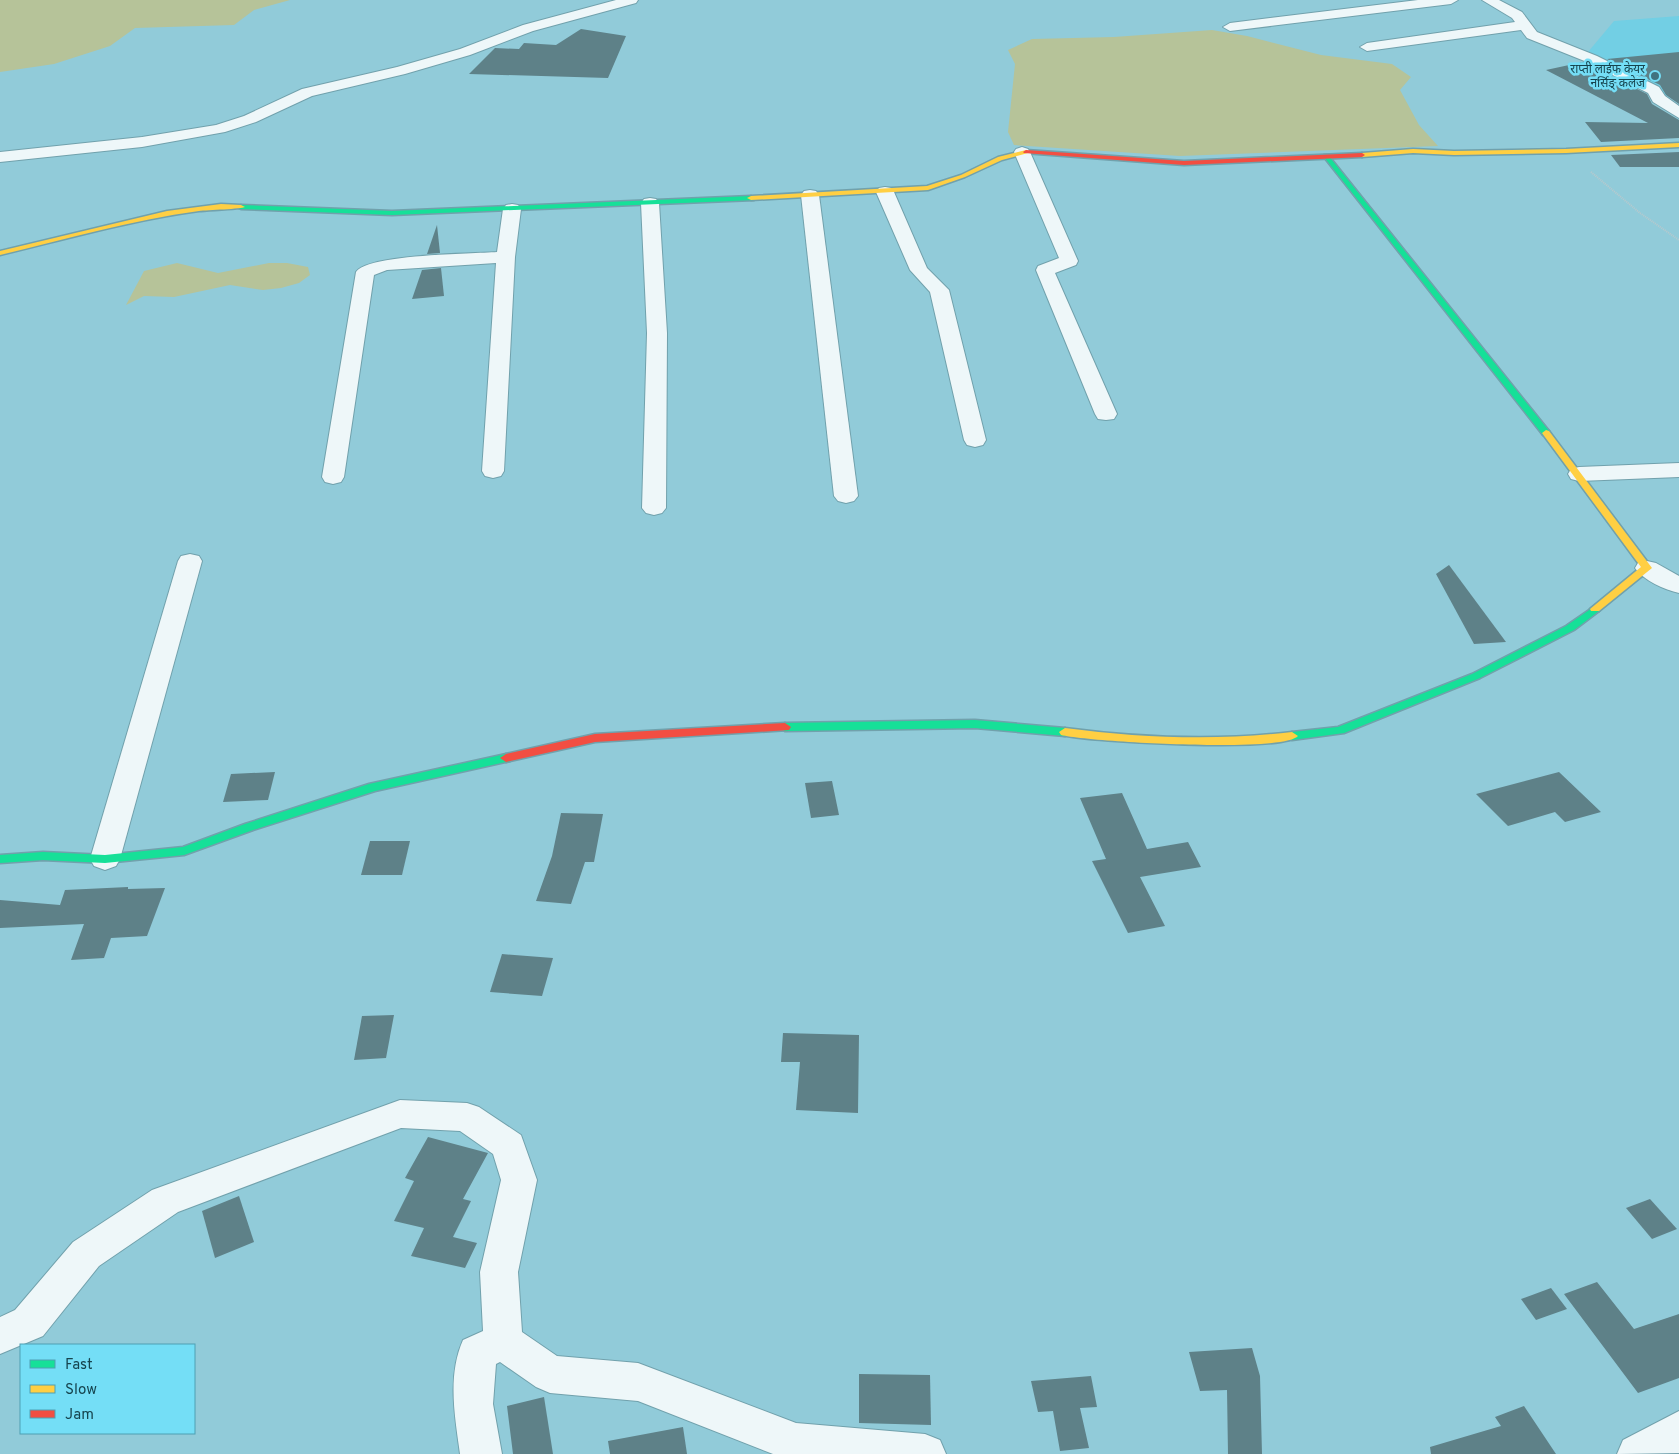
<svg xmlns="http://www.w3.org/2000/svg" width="1679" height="1454" font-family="Overpass,'Noto Sans Devanagari',sans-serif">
	<rect width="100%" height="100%" fill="#91cbd9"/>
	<polygon fill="#72cfe4" points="1679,16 1679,99 1674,100 1588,52 1614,21"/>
	<g fill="#b6c399">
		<polygon points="0,0 290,0 254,10 234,25 135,28 110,46 54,64 0,72"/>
		<polygon points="1212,30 1247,36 1321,55 1392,64 1411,77 1400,90 1419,125 1438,146 1180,156 1014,145 1008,132 1015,64 1008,50 1032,39 1114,37"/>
		<polygon points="177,263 218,273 269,263 287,263 308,267 310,275 299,283 281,288 263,290 230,285 174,297 144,296 126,305 144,271"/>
	</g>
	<g fill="#5e8188">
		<polygon points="581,29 626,36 608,78 469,74 495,48 519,49 524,43 556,45"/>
		<polygon points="1679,52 1679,104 1666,95 1660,85 1607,59"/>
		<polygon points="1583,62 1647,94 1652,104 1679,120 1679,138 1601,142 1585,122 1648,123 1546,70"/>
		<polygon points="1679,152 1679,167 1620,167 1611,155"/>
		<polygon points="437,225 440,253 427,254"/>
		<polygon points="441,268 444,296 412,299 422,270"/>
		<polygon points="1449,565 1506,642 1474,644 1436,574"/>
		<polygon points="275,772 268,800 223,802 231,774"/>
		<polygon points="1559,772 1601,812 1565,822 1555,812 1508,826 1476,794"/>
		<polygon points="832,781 839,815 811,818 805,783"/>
		<polygon points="1122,793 1147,849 1188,842 1201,867 1140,877 1165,926 1128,933 1092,861 1106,859 1080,798"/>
		<polygon points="561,813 603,814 594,862 585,862 571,904 536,901 552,856"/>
		<polygon points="370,841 410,841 402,875 361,875"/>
		<polygon points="128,887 128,889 165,888 147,936 111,938 104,958 71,960 84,924 0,928 0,900 60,905 65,890"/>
		<polygon points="502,954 553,958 542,996 490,992"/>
		<polygon points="394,1015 386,1058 354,1060 362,1016"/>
		<polygon points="783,1033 859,1035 858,1113 796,1110 800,1062 781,1062"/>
		<polygon points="428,1137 488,1153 463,1199 471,1201 453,1237 477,1243 465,1268 411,1256 424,1228 394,1221 414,1181 405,1178"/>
		<polygon points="239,1196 254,1242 215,1258 202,1211"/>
		<polygon points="1650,1199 1677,1229 1652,1239 1626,1208"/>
		<polygon points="1597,1282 1634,1329 1679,1314 1679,1378 1638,1393 1564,1294"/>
		<polygon points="1551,1288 1567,1309 1536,1320 1521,1299"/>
		<polygon points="1252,1348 1260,1376 1262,1454 1228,1454 1227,1390 1200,1391 1189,1352"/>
		<polygon points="859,1374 930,1375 931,1425 859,1423"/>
		<polygon points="1091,1376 1097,1407 1080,1408 1089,1448 1060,1451 1053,1411 1038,1412 1031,1381"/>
		<polygon points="544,1397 553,1454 513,1454 507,1406"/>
		<polygon points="1524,1406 1556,1454 1431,1454 1430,1447 1501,1426 1495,1417"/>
		<polygon points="683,1427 687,1454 610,1454 608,1441"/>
	</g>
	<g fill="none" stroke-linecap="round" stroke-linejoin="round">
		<defs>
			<g id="street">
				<polygon points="616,0 638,0 636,3 533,31 470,55 405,74 312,96 256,122 225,132 142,147 0,162 0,152 142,137 216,125 244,116 302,89 397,67 460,49 523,25"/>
				<polygon points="1418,0 1458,0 1451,4 1230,31 1223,27 1230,23"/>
				<polygon points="1482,0 1499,0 1522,12 1537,32 1597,56 1659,87 1665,96 1679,106 1679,118 1653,102 1648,93 1587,62 1527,38 1521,30 1367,51 1360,47 1367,43 1515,22 1512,18"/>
				<polygon points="1022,147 1028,149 1030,152 1078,261 1076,265 1055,273 1117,414 1114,419 1106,420 1098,419 1095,414 1036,270 1038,266 1059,258 1014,152 1016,149"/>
				<polygon points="885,187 891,188 894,192 927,268 949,290 986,440 983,445 975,447 967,445 964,440 930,292 910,270 876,192 879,188"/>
				<polygon points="810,190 816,191 819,195 858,496 854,501 846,503 838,501 834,496 801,195 804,191"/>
				<polygon points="650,198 656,199 659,203 667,333 666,508 662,513 654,515 646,513 642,508 647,333 641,203 644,199"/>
				<path d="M512,204L518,205L521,209L515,257L504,471L501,476L493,478L485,476L482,471L496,263L387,270L374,275L344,477L341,482L333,484L325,482L322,477L356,272C368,254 472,254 497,252L503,209L506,205Z"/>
				<polygon points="1679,463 1679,477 1579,481 1571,479 1568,474 1571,469 1579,467"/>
				<polygon points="190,554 199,556 202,561 120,859 116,866 105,870 94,866 90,859 178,561 181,556"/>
				<path d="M1647,561L1656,563L1679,576V593C1665,590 1643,580 1635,568L1638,563Z"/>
				<path d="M400,1100L467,1103L479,1107L521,1135L537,1180L518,1272L522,1332L557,1356L638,1363L796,1423L925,1434L940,1440L946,1454H773L638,1401L550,1393L536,1387L500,1362L496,1364L493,1404L502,1454H460C455,1417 447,1376 463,1340L483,1331L480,1272L501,1180L493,1154L460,1131L401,1128L178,1212L99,1266L43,1336L0,1354V1317L15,1310L73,1242L152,1190Z"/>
				<polygon points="1679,1411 1679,1453 1617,1454 1623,1440"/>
			</g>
			<g id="fast">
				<polygon points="1324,155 1328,155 1549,431 1549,435 1543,435 1324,157"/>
				<polygon points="751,196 755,198 754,200 392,215 241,209 237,207 241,205 392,211"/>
				<polygon points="1595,606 1599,607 1600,609 1599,611 1574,630 1480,678 1344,733 1292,740 1286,736 1292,732 1338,727 1472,674 1566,626"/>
				<polygon points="975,720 1065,728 1071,732 1065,736 975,728 785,731 779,727 785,723"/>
				<polygon points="506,754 512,758 510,761 375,791 253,830 184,855 105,863 43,860 0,863 0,855 43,852 105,855 183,847 245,824 369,784"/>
			</g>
			<g id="slow">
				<polygon points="1679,143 1679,147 1566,153 1454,155 1413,153 1362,157 1359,155 1362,153 1413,149 1454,151 1566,149"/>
				<polygon points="1026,150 1029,152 1028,153 1002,160 965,177 928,190 751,200 747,198 751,196 927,186 961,175 998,157"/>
				<path d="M221,204L241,205L245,207C242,209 207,210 199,211C132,220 66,239 0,255V251L167,211Z"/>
				<polygon points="1546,430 1549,431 1652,568 1599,611 1591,611 1590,609 1641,567 1542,433"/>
				<path d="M1065,728C1141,738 1216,741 1292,732L1298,736C1283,753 1090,742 1061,735L1059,732Z"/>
			</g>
			<g id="jam">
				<polygon points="1026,150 1184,161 1362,153 1365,155 1362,157 1184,165 1024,153 1023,152"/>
				<polygon points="785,723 791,727 789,730 595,742 506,762 500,758 506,754 595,734"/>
			</g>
		</defs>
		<use href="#street" stroke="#71a1ac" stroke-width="2"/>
		<use href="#fast" stroke="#71a1ac" stroke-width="3"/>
		<use href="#slow" stroke="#71a1ac" stroke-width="3"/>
		<use href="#jam" stroke="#71a1ac" stroke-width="3"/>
		<polyline stroke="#b8c9cd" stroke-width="2" stroke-dasharray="1 1" stroke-linecap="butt" points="1591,172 1640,213 1679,240"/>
		<use href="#street" fill="#eef7f9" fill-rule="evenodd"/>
		<use href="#fast" fill="#16e098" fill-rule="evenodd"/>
		<use href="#slow" fill="#ffcf43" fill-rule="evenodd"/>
		<use href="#jam" fill="#f24e42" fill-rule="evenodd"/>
	</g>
	<circle fill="#41737f" stroke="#74def6" stroke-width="2" cx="1655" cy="76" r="5"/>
	<g text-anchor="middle" stroke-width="5" stroke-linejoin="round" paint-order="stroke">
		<g font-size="12" fill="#16444e" stroke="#74def6" text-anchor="end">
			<text x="1645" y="73">राप्ती लाईफ केयर<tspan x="1645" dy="14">नर्सिङ् कलेज</tspan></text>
		</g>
	</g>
	<rect x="20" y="1344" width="175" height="90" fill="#74def6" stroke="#4ea0b3"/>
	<rect x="30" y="1360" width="25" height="8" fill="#16e098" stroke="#4ea0b3"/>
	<text x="65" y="1369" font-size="15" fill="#16444e">Fast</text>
	<rect x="30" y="1385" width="25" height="8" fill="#ffcf43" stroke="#4ea0b3"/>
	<text x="65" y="1394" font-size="15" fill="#16444e">Slow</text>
	<rect x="30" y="1410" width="25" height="8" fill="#f24e42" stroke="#4ea0b3"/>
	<text x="65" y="1419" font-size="15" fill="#16444e">Jam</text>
</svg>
